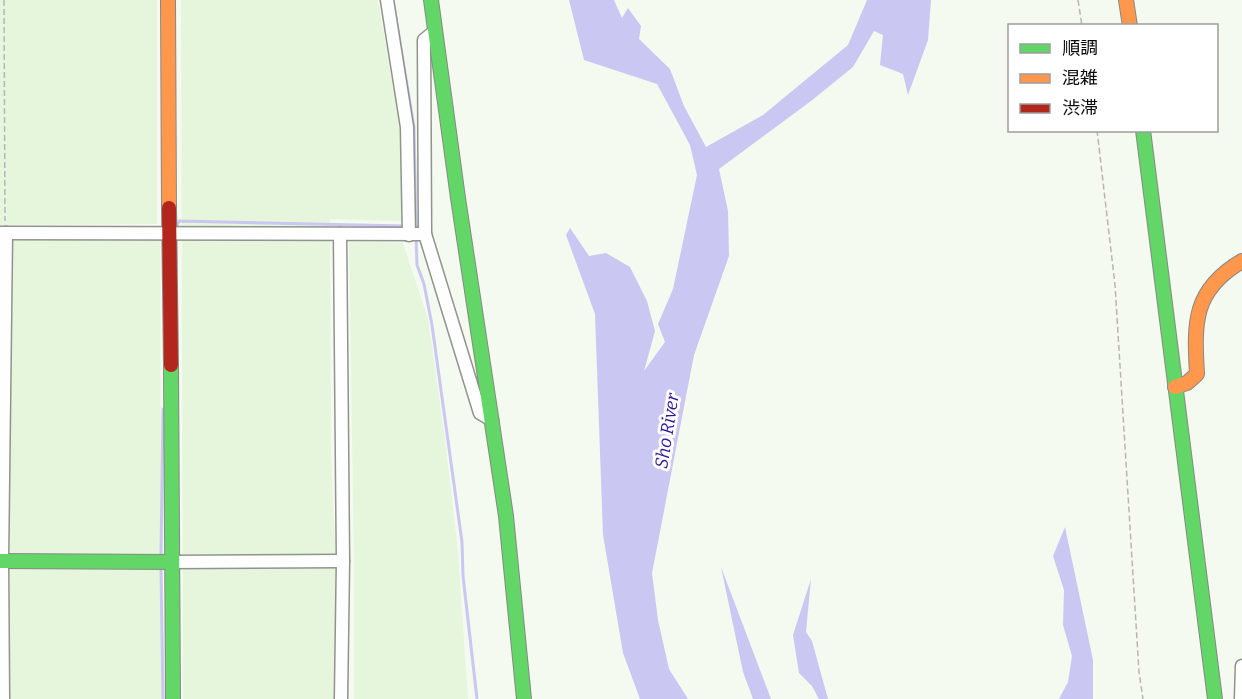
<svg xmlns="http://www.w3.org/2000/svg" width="1242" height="699" font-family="Bitter,'Noto Sans JP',serif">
	<rect width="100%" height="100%" fill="#f4faef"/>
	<g fill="#e6f6dc">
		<polygon points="0,0 157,0 157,224 0,225"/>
		<polygon points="181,0 378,0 400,129 402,221 330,219 331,450 336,572 336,699 183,699"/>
		<polygon points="8,239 160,240 162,699 6,699"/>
		<polygon points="349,242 403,243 428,319 445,439 458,551 468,699 354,699 354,565"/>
	</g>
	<g fill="#cac7f2">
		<polygon points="569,0 614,0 622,18 628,8 641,26 639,39 670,69 684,106 706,147 763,115 848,45 867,0 931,0 928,40 908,95 903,74 880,65 883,35 874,31 853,67 811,101 719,169 728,211 729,256 694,355 652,573 658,620 669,669 688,699 640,699 623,653 603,535 595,314 566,235 570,228 589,256 606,253 630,267 647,301 655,331 644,371 665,342 658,324 673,289 697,175 690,145 657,84 584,60"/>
		<polygon points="1065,527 1093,660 1093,699 1059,699 1068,682 1072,656 1063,625 1064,590 1053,556"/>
		<polygon points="721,567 771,699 753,699 743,672"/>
		<polygon points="811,579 806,632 812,641 828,699 819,699 812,686 799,673 793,635"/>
	</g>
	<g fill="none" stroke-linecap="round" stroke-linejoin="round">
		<g stroke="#cac7f2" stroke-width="3">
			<polyline points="393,0 414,127 416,230"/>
			<polyline points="176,228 179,221 405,226"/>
			<polyline points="416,237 417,265 424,284 432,325 462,542 463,576 477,699"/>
			<polyline points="161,556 163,409"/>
			<polyline points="161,568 163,699"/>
		</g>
		<defs>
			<g id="street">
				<polyline points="387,0 407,127 409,235"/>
				<polyline points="0,233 425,234 480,413 492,420"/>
				<polyline points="340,234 343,561 341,699"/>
				<polyline points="425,234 424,40 435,31"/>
				<polyline points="172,562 343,561"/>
				<polyline points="3,699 2,561 6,233"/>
				<polyline points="1241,699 1242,666"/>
			</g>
			<g id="fast">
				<polyline points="431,0 458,198 506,516 524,699"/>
				<polyline points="1143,130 1215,699"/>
				<polyline points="171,365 173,699"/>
				<polyline points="0,561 172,562"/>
			</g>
			<g id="slow">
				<polyline points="168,0 169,208"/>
				<polyline points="1126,0 1130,26"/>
				<path d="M1175,387L1187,383L1197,374C1194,322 1193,290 1242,261"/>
			</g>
			<polyline id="jam" points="169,208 171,365"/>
		</defs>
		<use href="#street" stroke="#90938e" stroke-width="15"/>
		<use href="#fast" stroke="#878984" stroke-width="16"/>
		<use href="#slow" stroke="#878984" stroke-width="16"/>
		<use href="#jam" stroke="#878984" stroke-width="16"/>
		<g stroke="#b6b7b5" stroke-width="1.5" stroke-dasharray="6 3" stroke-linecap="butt">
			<polyline points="4,0 5,221"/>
			<polyline points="1078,0 1082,26"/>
			<polyline points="1097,130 1115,285 1139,672 1143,699"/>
		</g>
		<use href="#street" stroke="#fdfefd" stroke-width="12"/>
		<use href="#fast" stroke="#63d668" stroke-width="14"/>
		<use href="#slow" stroke="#ff974d" stroke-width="14"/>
		<use href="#jam" stroke="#b3261e" stroke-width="14"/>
	</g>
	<g text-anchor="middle" stroke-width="6" stroke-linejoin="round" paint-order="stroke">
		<g font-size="18" font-style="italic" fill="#2f1999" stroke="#fff">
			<text transform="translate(667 431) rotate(-81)" y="6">Sho River</text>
		</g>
	</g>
	<rect x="1008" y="24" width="210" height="108" fill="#ffffff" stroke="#9d9d9d" stroke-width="1.5"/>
	<rect x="1020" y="44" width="30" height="9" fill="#63d668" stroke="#9d9d9d" stroke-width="1.5"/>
	<text x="1062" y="54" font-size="18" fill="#0b0b0b">順調</text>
	<rect x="1020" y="74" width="30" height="9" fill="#ff974d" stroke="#9d9d9d" stroke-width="1.5"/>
	<text x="1062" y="84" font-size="18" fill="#0b0b0b">混雑</text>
	<rect x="1020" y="104" width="30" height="9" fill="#b3261e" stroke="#9d9d9d" stroke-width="1.5"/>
	<text x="1062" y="114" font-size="18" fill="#0b0b0b">渋滞</text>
</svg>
